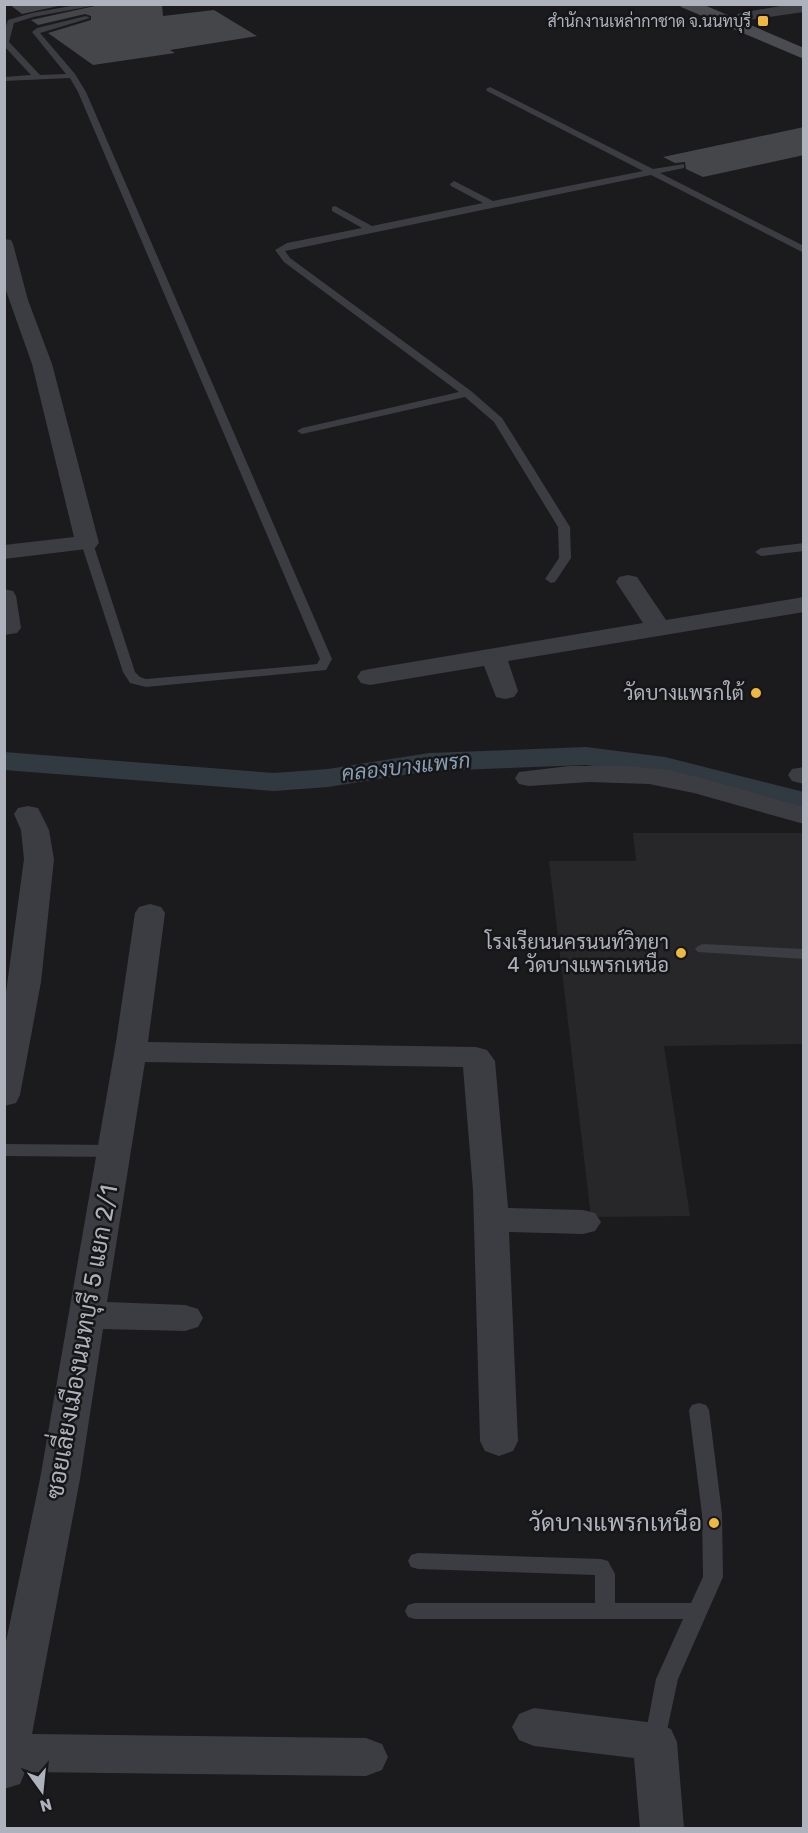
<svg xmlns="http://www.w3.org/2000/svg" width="808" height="1833" font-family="Rubik,Sarabun,sans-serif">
	<rect width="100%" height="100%" fill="#1b1b1d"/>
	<polygon fill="#27272a" points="633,833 803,833 803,1044 664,1046 690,1216 591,1217 549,861 636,861"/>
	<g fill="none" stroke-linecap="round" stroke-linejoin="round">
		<polygon fill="#313941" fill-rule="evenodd" points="586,747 665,757 804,792 804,810 665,775 586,765 429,771 328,787 274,791 4,770 4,752 274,773 328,769 429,753"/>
	</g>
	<g fill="#45464a">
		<polygon points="9,4 67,4 22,14"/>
		<polygon points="104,4 162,4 163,16 214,10 257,36 170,50 175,53 93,65 48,33 91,20 91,16 85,14 38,25 31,20"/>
		<polygon points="804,127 804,155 703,177 686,169 685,162 675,163 663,157"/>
	</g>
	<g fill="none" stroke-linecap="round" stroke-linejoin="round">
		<g fill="#3c3d42" fill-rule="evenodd">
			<polygon points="82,4 102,4 33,17 14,23 9,42 40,75 66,74 32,32 37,28 86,16 90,18 40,33 75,74 86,92 332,659 326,670 146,687 130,683 123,672 81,543 83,540 87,539 93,543 135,672 140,677 146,679 308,665 317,664 320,659 78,92 70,78 4,81 4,77 31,75 4,46 4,31 8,20 32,13"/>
			<polygon points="490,87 653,169 684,164 684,168 660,173 804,246 804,253 651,175 285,251 290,258 471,391 502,418 570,527 571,558 555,582 551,583 545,579 559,558 558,527 494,422 465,397 302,434 297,431 302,428 459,392 284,262 275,250 287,243 362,228 332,211 332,207 335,206 372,226 483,203 451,186 450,184 454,181 493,201 643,171 487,91 486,89"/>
			<polygon points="804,543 804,551 761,556 755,552 761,548"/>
			<polygon points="703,944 804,949 804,959 698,952 695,949 698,946"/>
			<polygon points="4,1144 115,1145 121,1147 123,1151 121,1155 115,1157 4,1156"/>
			<polygon points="699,1403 706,1405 709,1410 722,1514 723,1577 678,1679 663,1749 655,1751 647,1749 644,1742 656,1679 683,1619 415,1619 408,1617 405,1611 408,1605 415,1603 595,1603 595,1575 418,1569 411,1567 408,1561 411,1555 418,1553 601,1559 608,1561 615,1574 615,1603 691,1603 703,1577 702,1514 689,1410 692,1405"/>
		</g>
		<g fill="#3c3d42" fill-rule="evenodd">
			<polygon points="792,4 804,4 804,12 740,21 733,17 740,13"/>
			<polygon points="4,239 11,240 13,244 28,300 52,364 99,543 95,548 4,559 4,545 74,537 32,364 4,285"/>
			<polygon points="628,575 637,577 666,620 804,597 804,612 508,661 518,691 514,697 505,699 496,697 484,666 370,685 361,683 357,677 361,671 370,669 643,623 616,582 619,577"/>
			<polygon points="4,589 13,591 16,596 21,628 17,633 4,635"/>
			<polygon points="569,766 629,766 669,770 713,781 804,807 804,824 694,793 649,784 589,782 529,786 519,784 515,778 519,772"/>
			<polygon points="804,767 804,784 792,781 788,775 792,769"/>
			<polygon points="28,806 38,808 49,830 54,859 41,982 20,1095 16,1103 4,1106 4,1007 24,859 21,830 14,814 18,808"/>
			<polygon points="150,904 161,907 165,913 148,1042 476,1047 487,1050 495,1061 508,1208 583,1210 595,1213 601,1222 595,1231 583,1234 509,1232 518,1441 513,1451 499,1456 485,1451 480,1441 473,1190 463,1067 145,1062 107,1302 185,1305 198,1309 203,1318 198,1327 185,1331 103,1329 80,1479 32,1734 366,1738 382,1744 388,1757 382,1770 366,1776 25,1772 20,1784 4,1789 4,1651 40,1479 116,1042 135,913 139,907"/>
			<polygon points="534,1708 655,1723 671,1729 677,1742 684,1828 640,1828 634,1758 534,1746 519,1740 512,1727 519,1714"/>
		</g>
		<polygon fill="#4a4c52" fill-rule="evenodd" points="679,4 702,4 804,48 804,59 681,7"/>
	</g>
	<g fill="#edb843" stroke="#161618" stroke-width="2">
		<rect x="757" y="15" width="12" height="12" rx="3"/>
		<circle cx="756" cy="693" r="6"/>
		<circle cx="681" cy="953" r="6"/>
		<circle cx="714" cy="1523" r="6"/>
	</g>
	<g text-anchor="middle" stroke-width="5" stroke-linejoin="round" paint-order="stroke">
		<g font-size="16" fill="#aeb2bc" stroke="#161618" text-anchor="end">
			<text x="751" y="27">สำนักงานเหล่ากาชาด จ.นนทบุรี</text>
		</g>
		<g font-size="20" fill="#aeb2bc" stroke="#161618" text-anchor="end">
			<text x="744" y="700">วัดบางแพรกใต้</text>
			<text x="669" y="949">โรงเรียนนครนนท์วิทยา<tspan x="669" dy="23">4 วัดบางแพรกเหนือ</tspan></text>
		</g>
		<g font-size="21" font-style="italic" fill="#879eb5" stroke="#161618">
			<text transform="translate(406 767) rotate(-6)" y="7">คลองบางแพรก</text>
		</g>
		<g font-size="24" fill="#aeb2bc" stroke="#161618">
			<text transform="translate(82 1342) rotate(-80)" y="8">ซอยเลี่ยงเมืองนนทบุรี 5 แยก 2/1</text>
		</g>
		<g font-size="24" fill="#aeb2bc" stroke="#161618" text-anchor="end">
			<text x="702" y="1531">วัดบางแพรกเหนือ</text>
		</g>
	</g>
	<rect width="808" height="1833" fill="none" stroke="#aeb2bc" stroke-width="12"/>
	<g transform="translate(42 1791) rotate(165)" stroke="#161618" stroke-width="4.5" paint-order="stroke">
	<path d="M0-4.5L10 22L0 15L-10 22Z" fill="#aeb2bc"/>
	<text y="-9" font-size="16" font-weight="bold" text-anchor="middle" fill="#aeb2bc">N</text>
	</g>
</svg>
